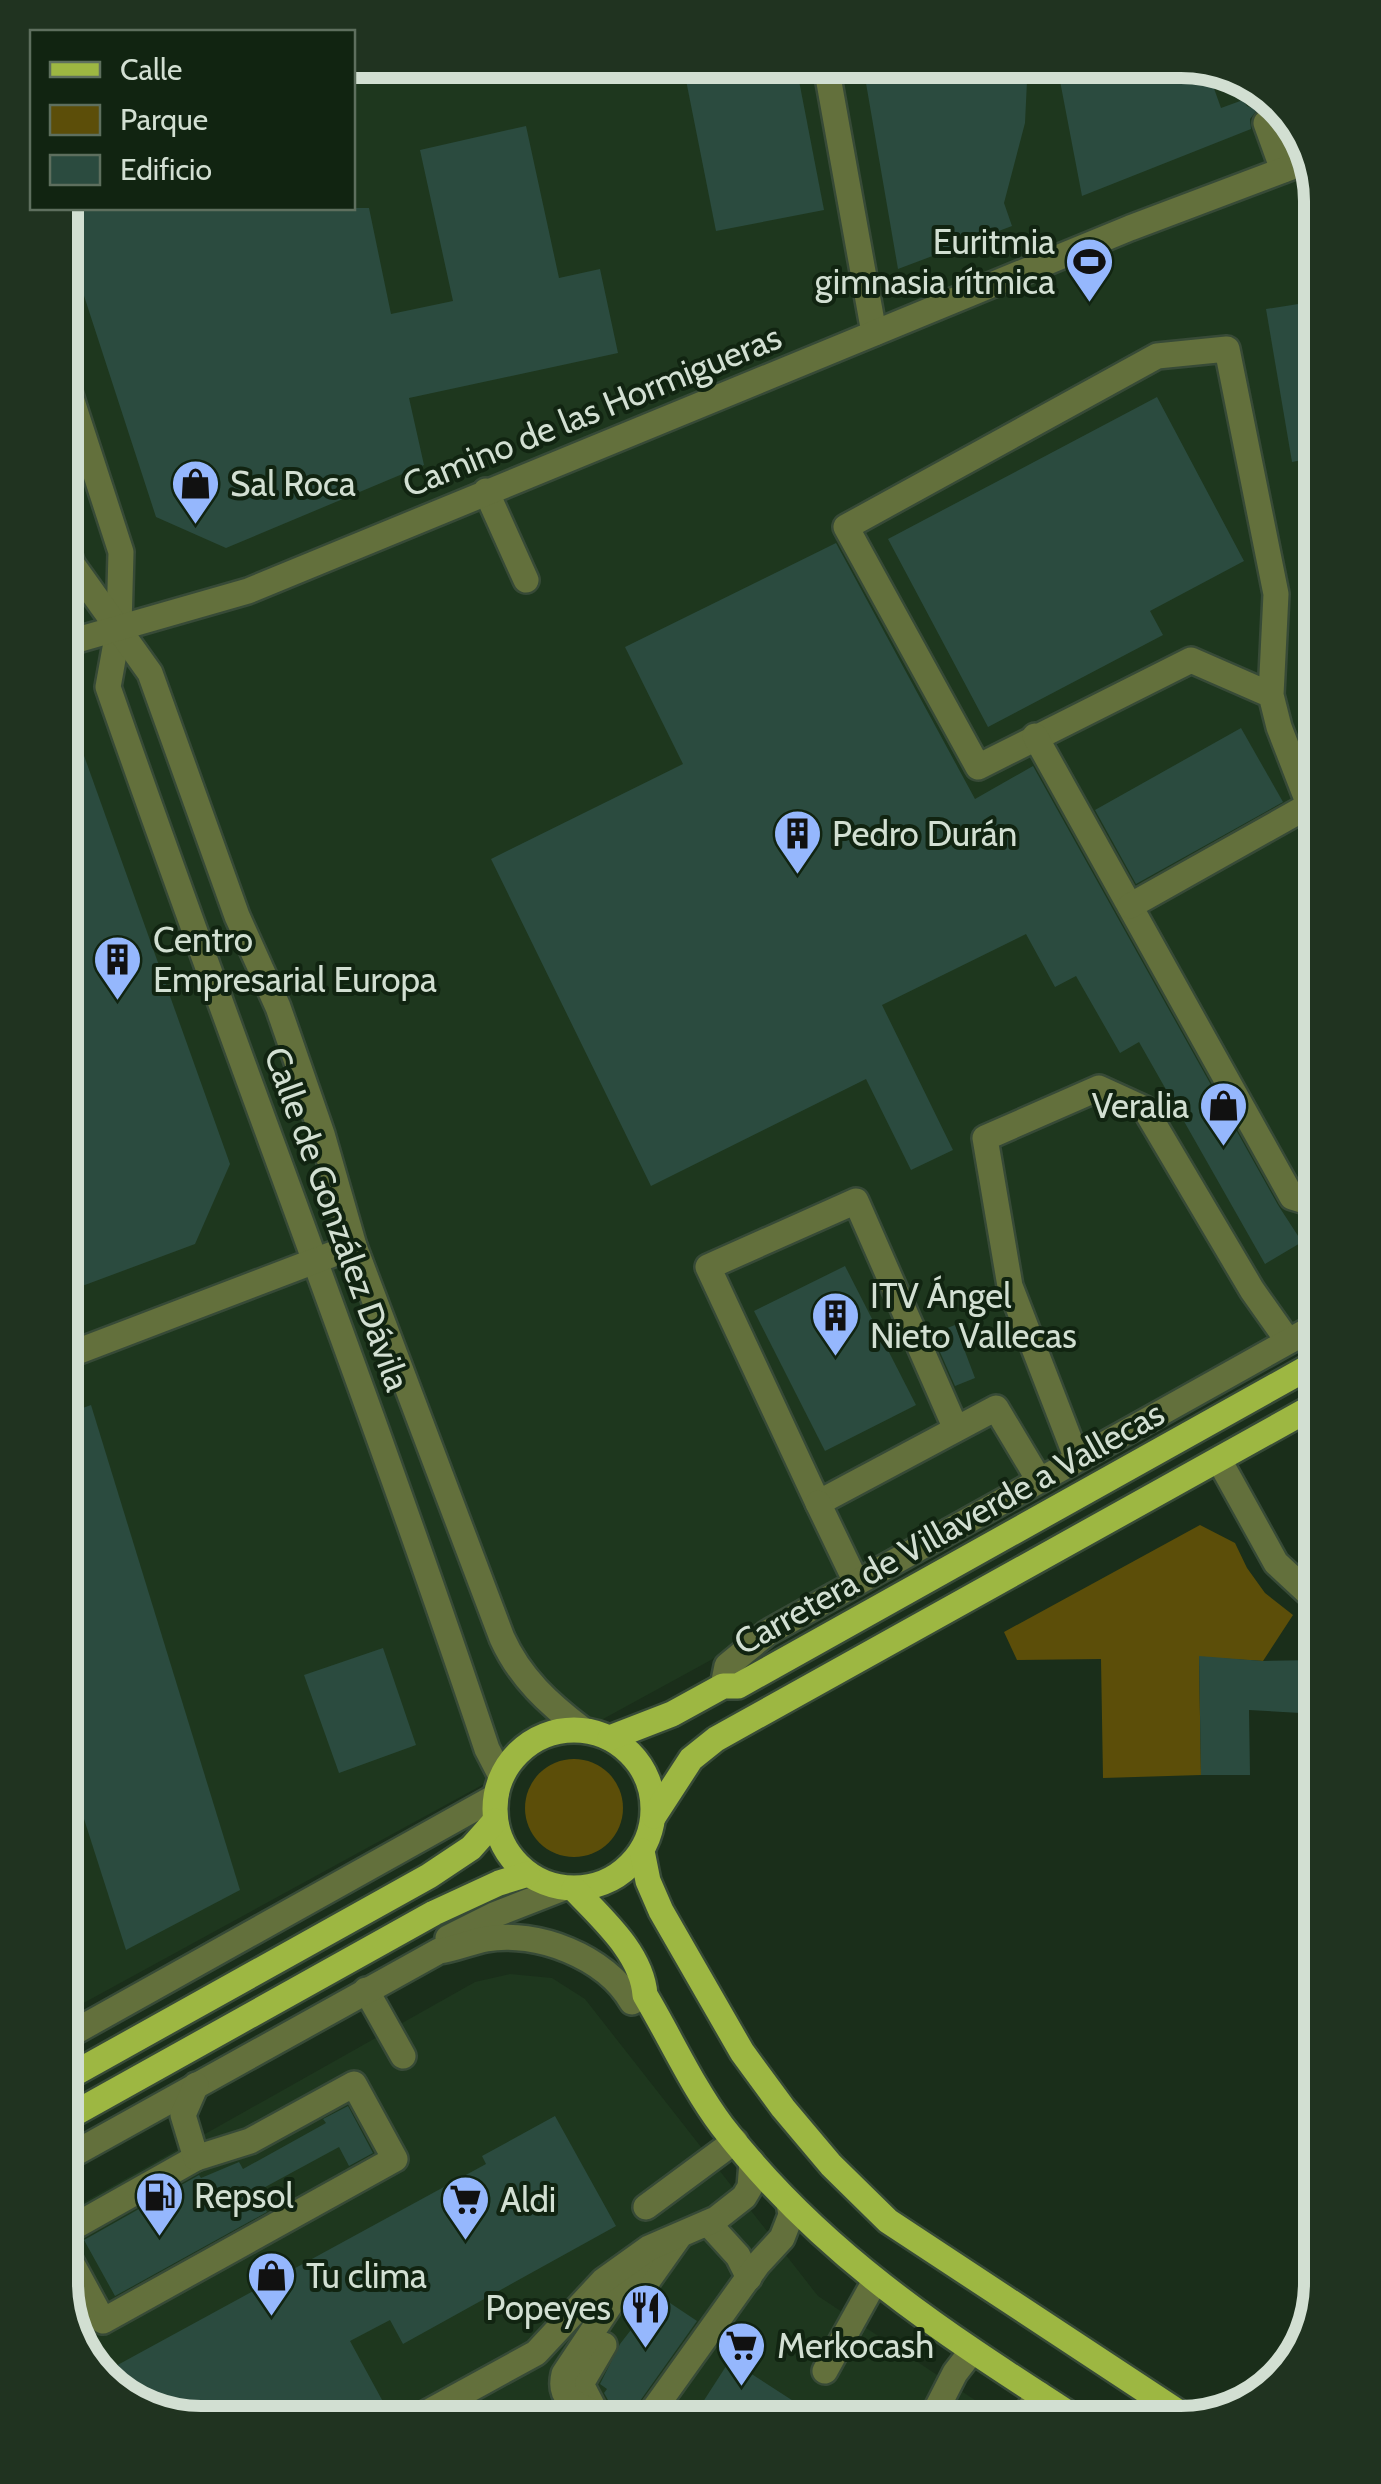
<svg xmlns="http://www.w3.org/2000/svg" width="1381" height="2484" font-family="Cabin,sans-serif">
	<rect width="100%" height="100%" fill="#1a2e1a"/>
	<g fill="#1e371e">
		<polygon points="353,60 1191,60 1266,89 1310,146 1316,1329 69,2011 60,208 352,208"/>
		<polygon points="510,1974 552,1978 585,1999 818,2296 999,2416 192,2424 122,2400 71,2338 70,2210 475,1982"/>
	</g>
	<g fill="#5c4e09">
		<polygon points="1200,1525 1235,1543 1247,1568 1265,1593 1293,1615 1263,1661 1199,1657 1201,1775 1103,1778 1101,1659 1017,1660 1004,1632"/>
		<circle cx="574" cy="1808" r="49"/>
	</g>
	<g fill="#2b4b3f">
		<polygon points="682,60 795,60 824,210 716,231"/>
		<polygon points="862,60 1028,60 1025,123 1004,203 1012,226 898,269"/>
		<polygon points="1056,60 1191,60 1206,66 1221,108 1243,100 1247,106 1257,110 1250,119 1251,129 1082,196"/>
		<polygon points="526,126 559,278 600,269 618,353 409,398 424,465 226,548 156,517 60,222 60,208 369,208 391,314 453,301 420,150"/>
		<polygon points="1311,302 1312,458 1292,462 1266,309"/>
		<polygon points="1157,397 1244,561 1150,611 1163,635 988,727 888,539"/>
		<polygon points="836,543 975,799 1033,766 1278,1205 1302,1242 1265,1264 1139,1042 1120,1053 1076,976 1055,987 1026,934 882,1005 953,1150 911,1170 866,1079 651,1186 491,859 683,764 625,647"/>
		<polygon points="1241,728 1283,802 1136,884 1095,810"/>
		<polygon points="63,740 82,750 230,1164 195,1244 66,1292"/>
		<polygon points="845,1266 916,1405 825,1451 754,1311"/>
		<polygon points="955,1325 975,1378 955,1386 932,1334"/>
		<polygon points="91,1405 240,1890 126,1950 68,1769 66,1414"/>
		<polygon points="383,1648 416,1745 339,1773 304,1675"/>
		<polygon points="1199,1656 1263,1661 1318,1660 1318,1714 1249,1710 1250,1775 1201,1775"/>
		<polygon points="348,2106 373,2153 349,2166 339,2147 256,2192 267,2212 115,2296 84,2240 199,2175 201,2178 239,2162 243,2169 326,2123 323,2119"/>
		<polygon points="555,2116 616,2226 403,2344 390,2320 350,2341 394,2422 192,2424 122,2400 101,2374 486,2164 482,2156"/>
		<polygon points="658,2295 697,2321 635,2408 628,2403 623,2410 608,2400 604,2393 607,2389 600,2384 620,2344"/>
		<polygon points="730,2360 818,2417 692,2419"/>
	</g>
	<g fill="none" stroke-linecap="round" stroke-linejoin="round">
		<defs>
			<g id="minor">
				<polyline points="825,60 874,333"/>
				<polyline points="1256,85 1258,94"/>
				<polyline points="1266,123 1283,170"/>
				<path d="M61,367L121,552L119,626L108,687C231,1042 368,1392 487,1749L501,1776"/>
				<polyline points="486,491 526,580"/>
				<path d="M62,534L72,564L150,673L237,916L278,1007L322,1134L354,1246L502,1638C520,1678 549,1704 583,1730"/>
				<polyline points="63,644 248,591 1130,228 1310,160"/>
				<polyline points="1271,695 1191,660 978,767 846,527 1157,356 1227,349 1276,594 1271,695 1279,727 1313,815"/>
				<polyline points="1035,736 1292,1197 1315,1204"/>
				<polyline points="1130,906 1308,806"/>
				<polyline points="66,1356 354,1246"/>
				<polyline points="956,1429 856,1201 708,1267 818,1503 996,1408 1039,1480"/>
				<polyline points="1077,1459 1010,1286 985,1138 1099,1088 1145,1109 1252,1290 1288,1341"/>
				<polyline points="1219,1460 1276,1563 1317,1601"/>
				<polyline points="818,1503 856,1582"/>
				<polyline points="723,1686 727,1666 767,1633 1316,1326"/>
				<polyline points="448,1938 494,1915 563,1888"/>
				<polyline points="366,1990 403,2056"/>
				<polyline points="69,2035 495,1797"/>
				<path d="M70,2156L439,1951C455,1949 470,1942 486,1939C537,1930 606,1957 632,2002"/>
				<polyline points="646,2207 735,2141"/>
				<polyline points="708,2223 738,2256 749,2278"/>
				<polyline points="70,2229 196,2158"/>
				<polyline points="71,2262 103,2321 395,2159 354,2084 250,2141 196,2158 183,2115 196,2085"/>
				<polyline points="632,2303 678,2238"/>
				<polyline points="825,2371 875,2281"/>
				<polyline points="595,2411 581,2384 604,2345"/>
				<polyline points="1025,2415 1039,2394"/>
				<polyline points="933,2416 955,2373 972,2351"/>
				<path d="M609,2419C588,2406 556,2407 564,2374L640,2260"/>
				<polyline points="647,2419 758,2264 782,2238 791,2215 789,2203"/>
				<polyline points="412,2421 536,2353 603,2281 649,2248 716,2219 744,2197 750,2187 752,2162"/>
			</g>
			<g id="major">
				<circle cx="574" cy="1809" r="79"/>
				<polyline points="610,1738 672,1714 723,1686 738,1686 1316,1363"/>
				<polyline points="654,1816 691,1759 716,1739 1316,1405"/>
				<polyline points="642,1851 648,1881 661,1911 742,2052 783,2108 831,2165 888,2221 1181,2414"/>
				<path d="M574,1889C601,1918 642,1953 645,1995C670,2037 692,2086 722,2126C819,2252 939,2330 1071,2415"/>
				<polyline points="70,2076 429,1876 471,1848 495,1821"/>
				<polyline points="70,2116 434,1913 499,1883 528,1874"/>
			</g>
		</defs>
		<use href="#minor" stroke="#374a37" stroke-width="30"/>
		<use href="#major" stroke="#374a37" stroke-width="30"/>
		<use href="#minor" stroke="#63703c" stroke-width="25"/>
		<use href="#major" stroke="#9db742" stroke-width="25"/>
	</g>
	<defs>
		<symbol id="stadium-pin" viewBox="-11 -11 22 30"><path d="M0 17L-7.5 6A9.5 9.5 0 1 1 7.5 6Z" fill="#95b7fd" stroke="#112411"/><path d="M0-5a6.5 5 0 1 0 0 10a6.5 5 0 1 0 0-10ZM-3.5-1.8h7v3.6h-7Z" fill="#111"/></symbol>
		<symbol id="shop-pin" viewBox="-11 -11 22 30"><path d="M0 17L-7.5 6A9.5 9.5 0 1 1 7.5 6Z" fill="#95b7fd" stroke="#112411"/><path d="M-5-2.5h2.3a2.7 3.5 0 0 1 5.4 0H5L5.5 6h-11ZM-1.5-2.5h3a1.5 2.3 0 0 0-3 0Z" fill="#111"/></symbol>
		<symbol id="building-pin" viewBox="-11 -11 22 30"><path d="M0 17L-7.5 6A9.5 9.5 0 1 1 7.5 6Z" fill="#95b7fd" stroke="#112411"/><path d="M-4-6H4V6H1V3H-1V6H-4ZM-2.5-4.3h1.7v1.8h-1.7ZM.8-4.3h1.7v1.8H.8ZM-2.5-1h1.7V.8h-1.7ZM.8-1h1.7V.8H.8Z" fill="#111"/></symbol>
		<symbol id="fuel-pin" viewBox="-11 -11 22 30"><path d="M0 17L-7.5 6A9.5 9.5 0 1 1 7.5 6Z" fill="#95b7fd" stroke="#112411"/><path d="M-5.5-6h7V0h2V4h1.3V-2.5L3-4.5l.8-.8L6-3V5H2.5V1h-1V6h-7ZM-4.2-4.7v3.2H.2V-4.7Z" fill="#111"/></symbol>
		<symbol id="supermarket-pin" viewBox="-11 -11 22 30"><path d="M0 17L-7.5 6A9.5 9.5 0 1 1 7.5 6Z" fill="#95b7fd" stroke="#112411"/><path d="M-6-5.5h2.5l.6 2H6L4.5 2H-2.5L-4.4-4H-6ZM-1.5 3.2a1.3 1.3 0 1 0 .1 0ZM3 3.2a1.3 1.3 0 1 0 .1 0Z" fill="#111"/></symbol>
		<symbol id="restaurant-pin" viewBox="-11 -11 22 30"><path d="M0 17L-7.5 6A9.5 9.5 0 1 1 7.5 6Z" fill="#95b7fd" stroke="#112411"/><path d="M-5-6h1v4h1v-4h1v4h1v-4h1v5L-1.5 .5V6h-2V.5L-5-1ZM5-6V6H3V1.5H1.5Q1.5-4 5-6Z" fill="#111"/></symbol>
	</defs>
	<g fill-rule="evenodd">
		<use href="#stadium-pin" x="1062" y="234" width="55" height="75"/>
		<use href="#shop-pin" x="168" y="456" width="55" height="75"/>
		<use href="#building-pin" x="770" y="806" width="55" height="75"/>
		<use href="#building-pin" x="90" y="932" width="55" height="75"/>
		<use href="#shop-pin" x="1196" y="1078" width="55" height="75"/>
		<use href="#building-pin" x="808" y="1288" width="55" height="75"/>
		<use href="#fuel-pin" x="132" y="2168" width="55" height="75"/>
		<use href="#supermarket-pin" x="438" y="2172" width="55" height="75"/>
		<use href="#shop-pin" x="244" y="2248" width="55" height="75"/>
		<use href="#restaurant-pin" x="618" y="2280" width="55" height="75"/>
		<use href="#supermarket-pin" x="714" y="2318" width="55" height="75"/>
	</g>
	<g text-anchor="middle" stroke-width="8" stroke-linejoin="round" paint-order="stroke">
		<g font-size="35" fill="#d2dfd2" stroke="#112411" text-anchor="start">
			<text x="1055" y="254" text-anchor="end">Euritmia<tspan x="1055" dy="40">gimnasia rítmica</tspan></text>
			<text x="230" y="496">Sal Roca</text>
			<text x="832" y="846">Pedro Durán</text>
			<text x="153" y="952">Centro<tspan x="153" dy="40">Empresarial Europa</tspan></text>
			<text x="1189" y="1118" text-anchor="end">Veralia</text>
			<text x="870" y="1308">ITV Ángel<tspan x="870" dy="40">Nieto Vallecas</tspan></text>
			<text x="194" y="2208">Repsol</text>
			<text x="500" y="2212">Aldi</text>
			<text x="306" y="2288">Tu clima</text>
			<text x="611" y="2320" text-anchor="end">Popeyes</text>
			<text x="777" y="2358">Merkocash</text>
		</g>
		<g font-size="35" fill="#d2dfd2" stroke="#112411">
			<text transform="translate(592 411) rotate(-22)" y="12">Camino de las Hormigueras</text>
			<text transform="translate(337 1219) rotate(70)" y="12">Calle de González Dávila</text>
			<text transform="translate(949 1528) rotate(-29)" y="12">Carretera de Villaverde a Vallecas</text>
		</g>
	</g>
	<path d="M0 0H1381V2484H0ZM201 78H1181A123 123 0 0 1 1304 201V2283A123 123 0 0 1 1181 2406H201A123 123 0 0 1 78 2283V201A123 123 0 0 1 201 78Z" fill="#203320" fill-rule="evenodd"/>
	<path fill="none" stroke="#d2dfd2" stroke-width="12" d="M201 78H1181A123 123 0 0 1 1304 201V2283A123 123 0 0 1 1181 2406H201A123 123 0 0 1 78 2283V201A123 123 0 0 1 201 78Z"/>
	<rect x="30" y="30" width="325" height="180" fill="#112411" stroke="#5e6f5e" stroke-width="2.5"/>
	<rect x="50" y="62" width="50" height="15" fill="#9db742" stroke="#5e6f5e" stroke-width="2.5"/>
	<text x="120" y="80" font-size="30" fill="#d2dfd2">Calle</text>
	<rect x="50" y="105" width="50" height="30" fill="#5c4e09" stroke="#5e6f5e" stroke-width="2.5"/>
	<text x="120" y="130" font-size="30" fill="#d2dfd2">Parque</text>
	<rect x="50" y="155" width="50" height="30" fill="#2b4b3f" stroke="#5e6f5e" stroke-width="2.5"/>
	<text x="120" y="180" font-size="30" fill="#d2dfd2">Edificio</text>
</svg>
